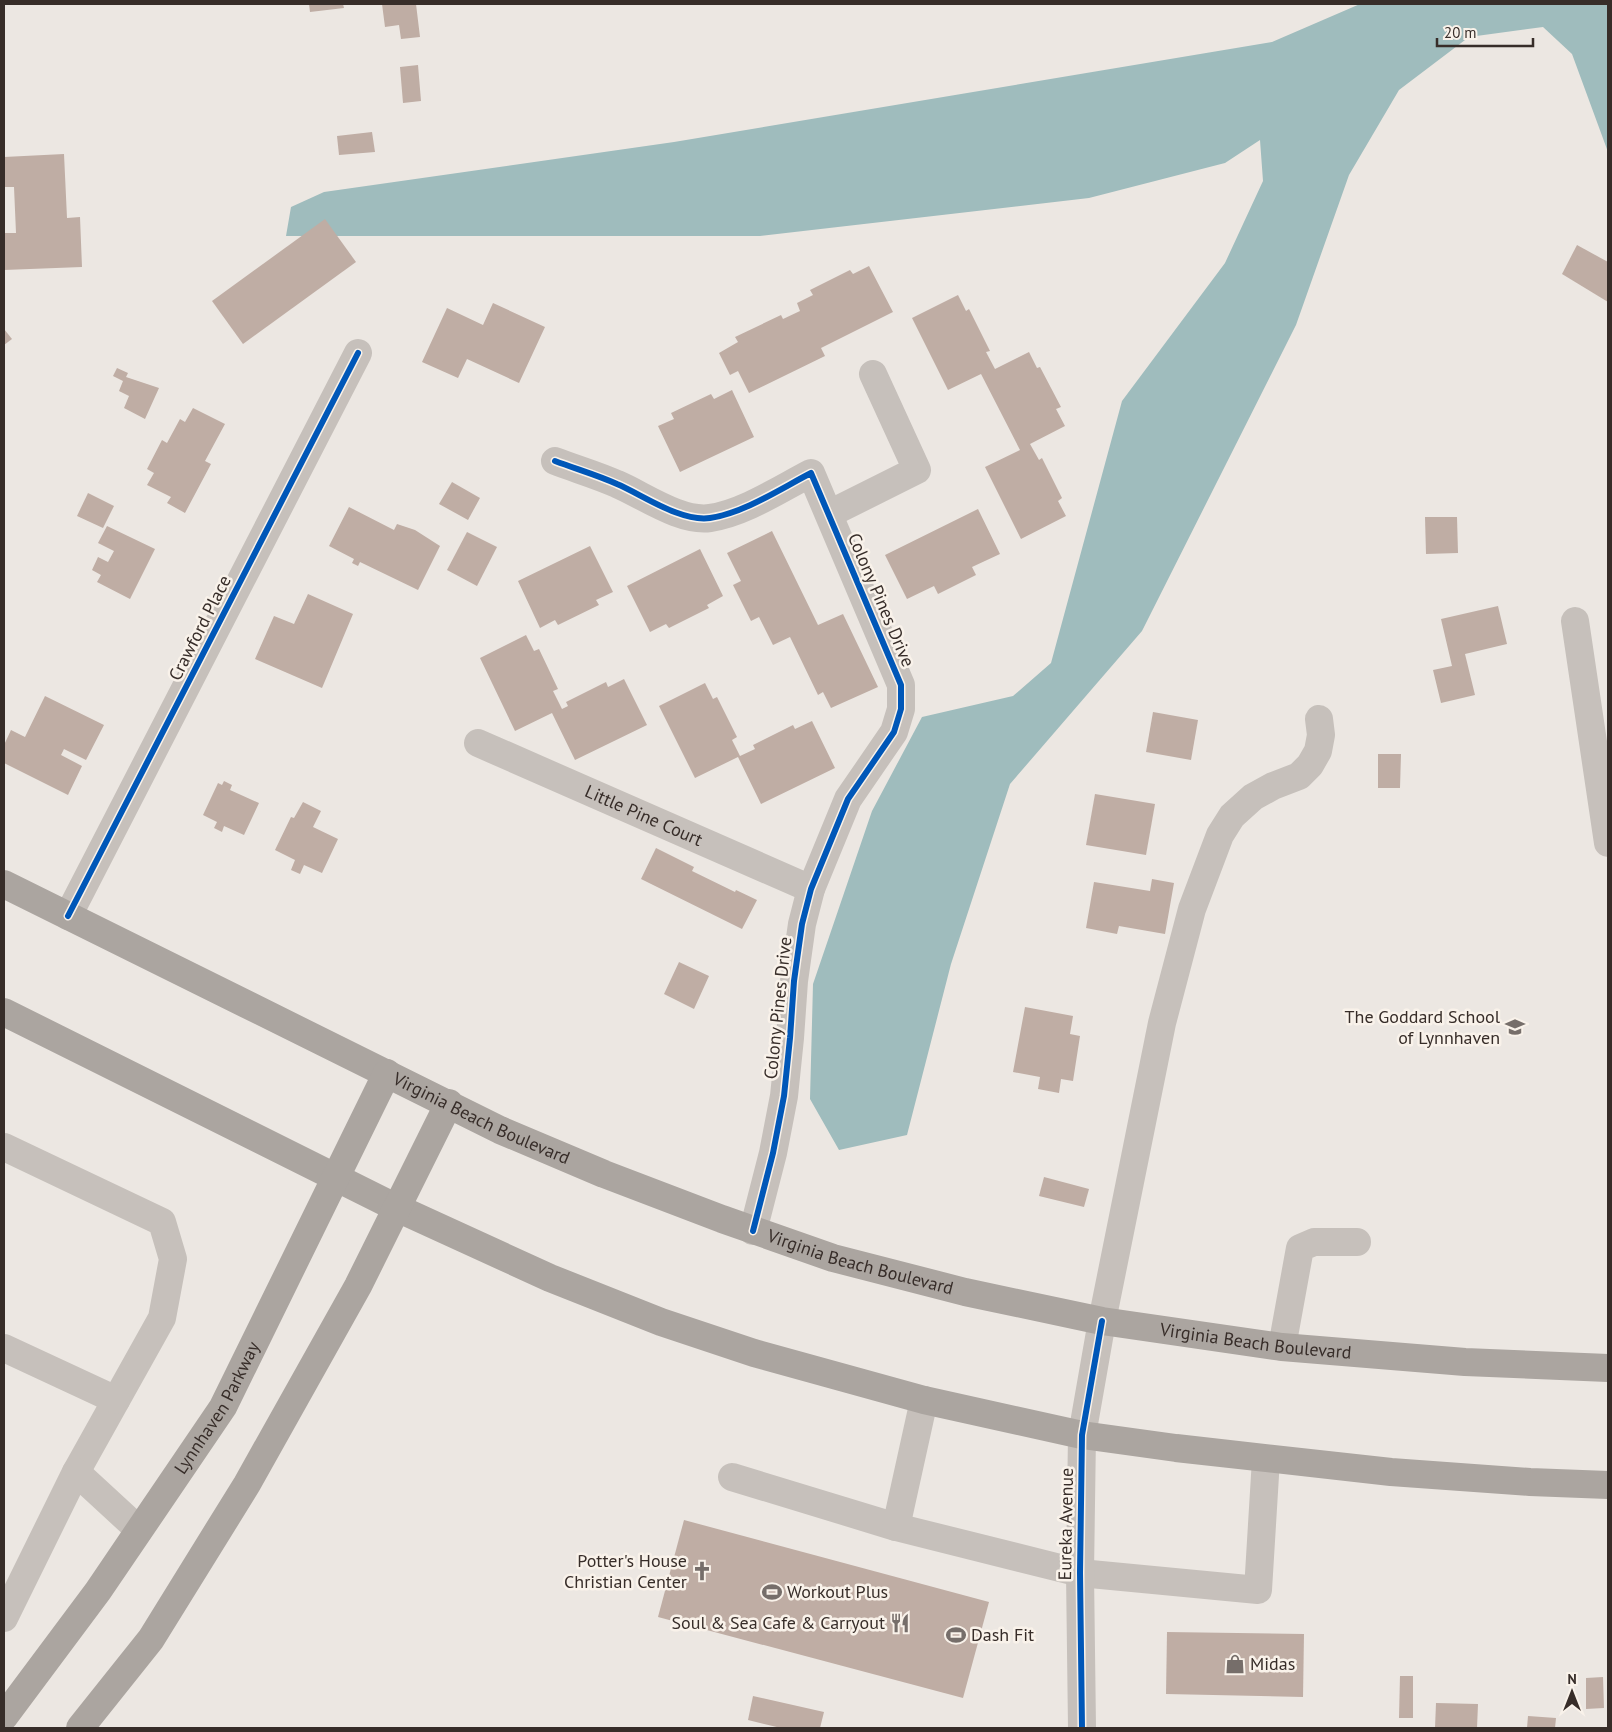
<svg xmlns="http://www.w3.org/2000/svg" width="1612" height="1732" font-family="'PT Sans',sans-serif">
	<rect width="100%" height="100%" fill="#ece7e2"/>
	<polygon fill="#9fbcbd" points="1360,4 1608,4 1608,152 1572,54 1543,27 1469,37 1399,90 1349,175 1296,325 1142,631 1010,784 951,964 907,1135 839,1150 810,1099 813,984 872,811 922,717 1013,696 1051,663 1122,401 1225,263 1263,181 1260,140 1225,163 1089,198 760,236 286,236 291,207 324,192 674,142 1272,42"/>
	<g fill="#bfada4">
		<polygon points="309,4 343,4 344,8 310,12"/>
		<polygon points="382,4 416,4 420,37 401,39 399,25 385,27"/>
		<polygon points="418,65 421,101 403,103 400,67"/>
		<polygon points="372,132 375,152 339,155 337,136"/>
		<polygon points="64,154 67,218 80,217 82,267 4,270 4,233 16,233 14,187 4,187 4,157"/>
		<polygon points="325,219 356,262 243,344 212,301"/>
		<polygon points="1577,245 1608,262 1608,302 1562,274"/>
		<polygon points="869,266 893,312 821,348 825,356 749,393 738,371 730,375 719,353 738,342 735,337 781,315 783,319 800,311 797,303 813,295 810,290 850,270 853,274"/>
		<polygon points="958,295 966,311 969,309 990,351 986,352 995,369 1029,352 1037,368 1040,367 1061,407 1056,409 1065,426 1030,444 1039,460 1042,458 1062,498 1058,501 1066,516 1021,539 985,467 1020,450 981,374 948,390 912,318"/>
		<polygon points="493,303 545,327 519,383 467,359 458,378 422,362 447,308 483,325"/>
		<polygon points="4,329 12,339 4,345"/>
		<polygon points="117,368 128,373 126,377 159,388 145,419 124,408 129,396 119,391 123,381 113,376"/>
		<polygon points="732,390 754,437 680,472 658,426 674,419 671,413 711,394 714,399"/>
		<polygon points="193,408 225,424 205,461 211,464 185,513 167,503 171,497 147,485 154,473 147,469 162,440 167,443 180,419 185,422"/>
		<polygon points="452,482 480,498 468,520 439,504"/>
		<polygon points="88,493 114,506 103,528 77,516"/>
		<polygon points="349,507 394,530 397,524 415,530 440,546 418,590 360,562 358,566 352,563 354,559 329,546"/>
		<polygon points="978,509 1000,554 972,567 976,575 938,594 934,586 907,599 885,555"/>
		<polygon points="1425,517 1457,517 1458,553 1426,554"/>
		<polygon points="107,526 155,549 130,599 97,582 101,575 92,570 98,557 108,562 114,551 98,543"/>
		<polygon points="772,531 818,625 843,614 878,687 831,708 823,692 818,695 790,637 773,645 759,617 751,621 733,585 741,581 727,553"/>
		<polygon points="467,532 497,547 477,586 447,570"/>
		<polygon points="590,546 613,592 596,600 599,605 558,625 555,620 540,628 518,581"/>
		<polygon points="700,549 723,596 707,605 709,608 669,628 666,624 650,632 627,586"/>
		<polygon points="308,594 353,614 322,688 255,659 274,616 294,624"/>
		<polygon points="1498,606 1507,644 1465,654 1475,695 1441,703 1433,670 1452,666 1441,619"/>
		<polygon points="526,635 534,651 539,649 558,689 553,691 562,709 568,706 566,702 606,682 608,687 624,679 647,725 575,760 552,713 515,731 480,658"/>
		<polygon points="705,683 713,699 717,697 737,737 732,740 740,756 755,749 753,745 793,725 795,729 812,721 835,768 761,804 738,757 695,778 659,706"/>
		<polygon points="45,696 104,725 86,760 64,749 61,755 82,766 68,795 4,763 4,745 11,730 25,737"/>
		<polygon points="1153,712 1198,720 1191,760 1146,752"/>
		<polygon points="1378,754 1401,754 1400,788 1378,788"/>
		<polygon points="224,781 232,785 230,790 259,803 244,835 224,826 222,832 214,828 217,822 203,815 218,783 222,785"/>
		<polygon points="1095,794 1155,804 1146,855 1086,845"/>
		<polygon points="303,802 321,811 313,827 338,839 322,873 304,865 300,874 291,870 295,860 275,850 291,817 294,818"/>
		<polygon points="656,848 694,867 692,871 735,892 736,890 757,900 742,929 641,879"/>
		<polygon points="1152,879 1174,883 1165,934 1119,926 1117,934 1086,928 1094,882 1150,891"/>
		<polygon points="679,962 709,976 694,1009 664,994"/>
		<polygon points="1025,1007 1073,1016 1070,1034 1080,1036 1073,1081 1061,1079 1059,1093 1038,1089 1040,1077 1013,1072"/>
		<polygon points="1044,1177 1089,1189 1084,1207 1039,1196"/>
		<polygon points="684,1520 989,1602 963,1698 658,1617"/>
		<polygon points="1167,1632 1304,1634 1303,1697 1166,1694"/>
		<polygon points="1400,1676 1413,1676 1413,1718 1399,1718"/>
		<polygon points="1603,1677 1604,1708 1586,1709 1586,1678"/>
		<polygon points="753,1696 824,1712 820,1728 781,1728 748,1720"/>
		<polygon points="1436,1703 1478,1704 1477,1728 1435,1728"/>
		<polygon points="1528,1716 1556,1718 1555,1728 1527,1728"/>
	</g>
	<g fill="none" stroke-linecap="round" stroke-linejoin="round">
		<g stroke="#c6c0bb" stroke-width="28">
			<path d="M555,461C576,469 597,475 617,484C643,495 680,522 710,518C744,513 780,489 811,473L901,685V709L894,732L848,799L811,889L802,924L794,981L790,1038L784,1096L773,1153L753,1231"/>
			<polyline points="829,514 917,470 873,374"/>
			<polyline points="1575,621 1608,843"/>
			<path id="s1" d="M478,743L811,889"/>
			<polyline points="68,916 358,353"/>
			<polyline points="4,1147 162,1222 173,1259 162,1318 76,1472"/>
			<polyline points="1282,1347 1300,1248 1314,1242 1357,1242"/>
			<polyline points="4,1348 116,1400"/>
			<polyline points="732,1477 896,1527 1080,1573 1258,1590 1266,1459"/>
			<polyline points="896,1527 924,1400"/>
			<polyline points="4,1618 76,1472 139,1530"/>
			<polyline points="1082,1728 1080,1573 1082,1435 1102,1321 1162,1023 1192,909 1220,835 1232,816 1253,797 1273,786 1299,776 1310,765 1318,751 1321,735 1319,719"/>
		</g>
		<g stroke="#aba5a0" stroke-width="28">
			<path id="s2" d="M4,884L500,1130L604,1174L722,1219L833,1258L965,1292L1102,1321L1282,1347L1465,1362L1608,1368"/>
			<polyline points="4,1012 397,1208 550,1278 661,1322 754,1353 924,1400 1082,1435 1176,1448 1391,1472 1530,1482 1608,1485"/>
			<path id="s3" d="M4,1717L98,1591L223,1407L387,1073"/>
			<polyline points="80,1728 151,1639 247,1484 358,1286 449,1103"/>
		</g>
		<defs>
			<g id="cycleway">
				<path d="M555,461C576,469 597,475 617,484C643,495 680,522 710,518C744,513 780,489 811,473L901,685V709L894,732L848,799L811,889L802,924L794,981L790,1038L784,1096L773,1153L753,1231"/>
				<polyline points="68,916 358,353"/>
				<polyline points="1082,1728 1080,1573 1082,1435 1102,1321"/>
			</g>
		</defs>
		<use href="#cycleway" stroke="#f9f2ea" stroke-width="9"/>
		<use href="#cycleway" stroke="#0057b8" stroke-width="6"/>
	</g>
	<defs>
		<symbol id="school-bare" viewBox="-9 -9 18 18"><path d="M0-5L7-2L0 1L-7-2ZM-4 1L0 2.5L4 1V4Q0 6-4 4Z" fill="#766e6a" stroke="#f9f2ea" stroke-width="2.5" paint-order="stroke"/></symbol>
		<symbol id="church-bare" viewBox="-9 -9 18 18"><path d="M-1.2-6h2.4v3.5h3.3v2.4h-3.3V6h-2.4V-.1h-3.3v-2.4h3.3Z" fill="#766e6a" stroke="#f9f2ea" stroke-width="2.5" paint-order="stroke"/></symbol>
		<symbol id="stadium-bare" viewBox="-9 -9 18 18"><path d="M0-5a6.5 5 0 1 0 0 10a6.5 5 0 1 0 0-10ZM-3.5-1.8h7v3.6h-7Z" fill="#766e6a" stroke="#f9f2ea" stroke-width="2.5" paint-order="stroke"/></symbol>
		<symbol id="restaurant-bare" viewBox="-9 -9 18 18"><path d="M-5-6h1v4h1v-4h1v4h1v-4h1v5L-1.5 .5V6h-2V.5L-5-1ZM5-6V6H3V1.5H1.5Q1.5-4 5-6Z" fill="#766e6a" stroke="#f9f2ea" stroke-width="2.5" paint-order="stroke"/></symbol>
		<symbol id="shop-bare" viewBox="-9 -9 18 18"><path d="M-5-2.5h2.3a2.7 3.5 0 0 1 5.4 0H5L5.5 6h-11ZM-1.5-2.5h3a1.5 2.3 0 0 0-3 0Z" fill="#766e6a" stroke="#f9f2ea" stroke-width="2.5" paint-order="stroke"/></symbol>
	</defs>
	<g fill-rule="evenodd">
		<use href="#school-bare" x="1501" y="1013" width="28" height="28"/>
		<use href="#church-bare" x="688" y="1557" width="28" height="28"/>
		<use href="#stadium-bare" x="758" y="1578" width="28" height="28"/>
		<use href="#restaurant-bare" x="886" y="1609" width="28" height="28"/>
		<use href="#stadium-bare" x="942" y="1621" width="28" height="28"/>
		<use href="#shop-bare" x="1221" y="1650" width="28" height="28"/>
	</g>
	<g text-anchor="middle" stroke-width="5" stroke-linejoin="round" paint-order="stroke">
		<g font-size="18" fill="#372d29" stroke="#f9f2ea">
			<text transform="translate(881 600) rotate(67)" y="6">Colony Pines Drive</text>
			<text transform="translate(200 628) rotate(-63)" y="6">Crawford Place</text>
			<text dy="6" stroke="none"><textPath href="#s1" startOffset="181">Little Pine Court</textPath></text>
			<text transform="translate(778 1008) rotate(-84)" y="6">Colony Pines Drive</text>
			<text dy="6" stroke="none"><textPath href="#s2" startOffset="532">Virginia Beach Boulevard</textPath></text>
			<text dy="6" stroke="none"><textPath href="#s2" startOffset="938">Virginia Beach Boulevard</textPath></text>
			<text dy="6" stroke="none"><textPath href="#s2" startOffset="1342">Virginia Beach Boulevard</textPath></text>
			<text dy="6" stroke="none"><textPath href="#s3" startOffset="376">Lynnhaven Parkway</textPath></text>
			<text transform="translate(1066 1524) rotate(-89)" y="6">Eureka Avenue</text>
		</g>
		<g font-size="18" fill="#372d29" stroke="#f9f2ea" text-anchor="end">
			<text x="1500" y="1023">The Goddard School<tspan x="1500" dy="21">of Lynnhaven</tspan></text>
			<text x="687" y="1567">Potter's House<tspan x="687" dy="21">Christian Center</tspan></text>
			<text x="787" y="1598" text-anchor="start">Workout Plus</text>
			<text x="885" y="1629">Soul &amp; Sea Cafe &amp; Carryout</text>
			<text x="971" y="1641" text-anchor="start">Dash Fit</text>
			<text x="1250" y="1670" text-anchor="start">Midas</text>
		</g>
	</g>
	<rect width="1612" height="1732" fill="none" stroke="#372d29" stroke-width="10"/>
	<g transform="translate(1572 1692)" stroke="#f9f2ea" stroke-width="4" paint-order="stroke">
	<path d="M0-4L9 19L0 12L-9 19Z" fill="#372d29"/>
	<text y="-8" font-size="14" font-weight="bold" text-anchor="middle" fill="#372d29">N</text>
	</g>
	<path d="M1437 38v8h96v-8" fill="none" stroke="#372d29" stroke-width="2.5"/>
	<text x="1444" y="38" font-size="15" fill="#372d29" stroke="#f9f2ea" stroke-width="4" paint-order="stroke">20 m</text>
</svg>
